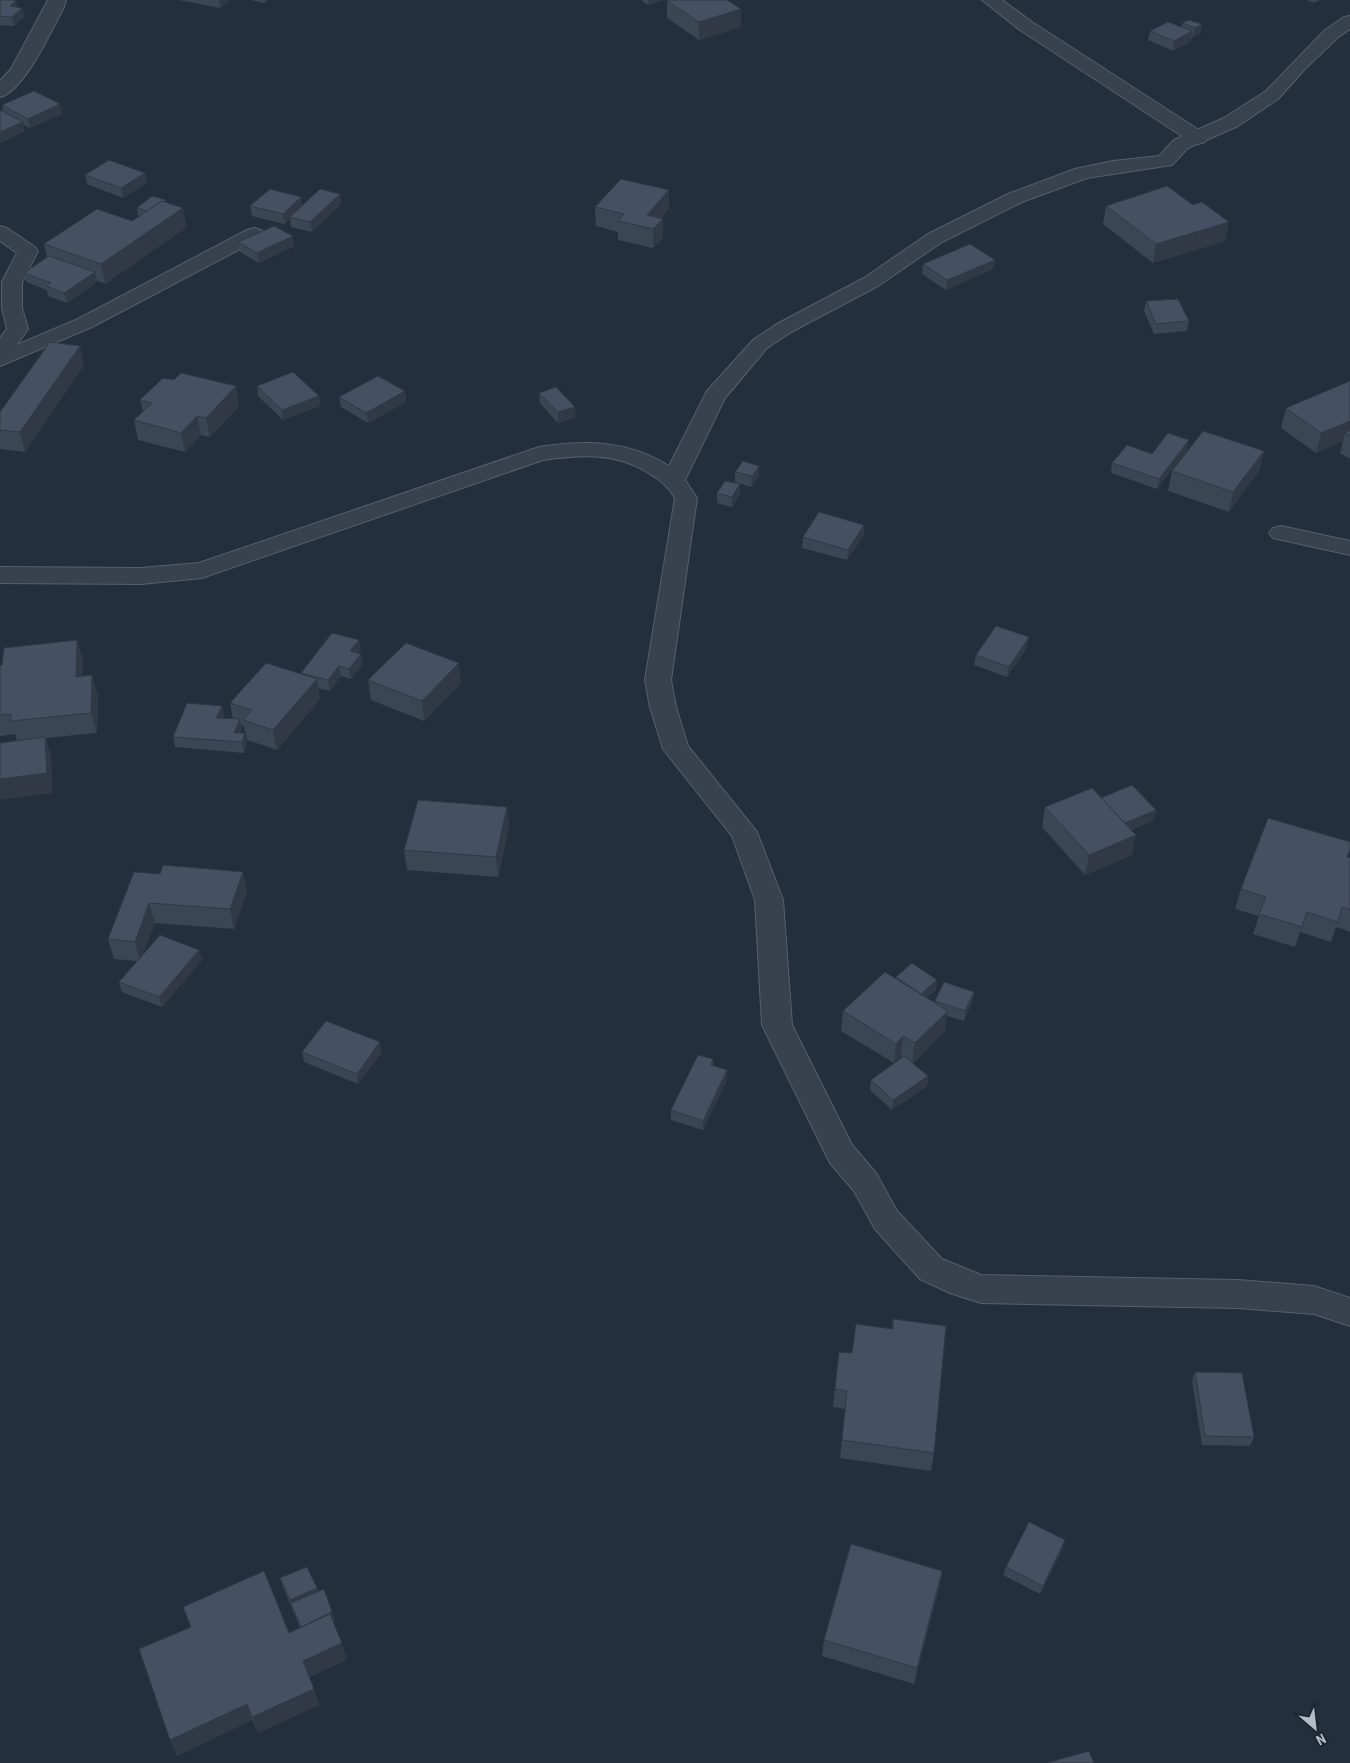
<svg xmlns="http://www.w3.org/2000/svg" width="1350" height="1763" font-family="'Roboto Condensed',sans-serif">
	<rect width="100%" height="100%" fill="#242f3e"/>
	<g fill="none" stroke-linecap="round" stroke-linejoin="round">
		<defs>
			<g id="lane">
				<polygon points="982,0 1002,0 1032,22 1205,134 1207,138 1205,142 1198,144 1191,142 1020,30"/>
				<polygon points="254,228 261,230 264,234 261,238 92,327 0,366 0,352 78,319 247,230"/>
				<polygon points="1281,526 1350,541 1350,555 1273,538 1269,533 1273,528"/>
			</g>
			<g id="street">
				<path d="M48,0H66L64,7C52,29 24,92 0,97V81L11,69Z"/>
				<path d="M1350,16V29L1337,38L1304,70L1278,99L1238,126L1188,148L1172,165L1087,178L1022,202L942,242L878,286L791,332L767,348L725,398L685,480L697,498L671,680L676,707L688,746L757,832L783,900L792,1025L852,1145L876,1173L897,1211L942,1259L981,1275L1238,1280L1314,1286L1350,1298V1326L1314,1314L1238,1308L981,1303L950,1293L920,1279L875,1229L854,1191L830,1163L762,1025L755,900L732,836L663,749L650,707L645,680L675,498C669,487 658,478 647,472C614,452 580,455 543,460L202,578L141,584L0,583V567L141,568L199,563L539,447C586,440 628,440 669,466L707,391L753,340L777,324L864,278L928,234L1008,194L1075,169L1113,161L1159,156L1174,140L1224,118L1266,91L1325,30L1344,17Z"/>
				<polygon points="0,226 7,228 35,247 38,251 22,282 22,308 28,329 8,357 0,358 0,338 7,329 2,308 2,282 17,253 0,241"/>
			</g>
		</defs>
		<use href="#lane" stroke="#565f6c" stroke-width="2"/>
		<use href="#street" stroke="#565f6c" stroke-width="2"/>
		<use href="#lane" fill="#38414e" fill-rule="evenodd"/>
		<use href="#street" fill="#38414e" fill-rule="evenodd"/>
	</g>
	<g fill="#3b4654">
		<polygon points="0,0 17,7 22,8 24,17 14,26 0,25"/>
		<polygon points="179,0 229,0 220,8"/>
		<polygon points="251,0 268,0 264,3"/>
		<polygon points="641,0 665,0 648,5"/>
		<polygon points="1307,0 1320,0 1314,3"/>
		<polygon points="667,1 741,9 741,27 699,40 667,18"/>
		<polygon points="1182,23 1202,24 1200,34 1193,37 1192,37 1191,41 1173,51 1148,40 1150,31 1182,27"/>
		<polygon points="2,105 62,114 30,128 23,125 25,131 0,143 0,110 3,112"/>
		<polygon points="145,173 147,183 123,198 87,184 85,175"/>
		<polygon points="340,194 341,204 312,232 291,227 290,218 285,224 252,216 250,206 302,206"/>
		<polygon points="167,203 187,227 105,284 96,280 97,282 67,303 48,296 47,290 26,282 24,273 47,257 44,244 132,221 138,217 137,208"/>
		<polygon points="1193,205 1225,241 1153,263 1103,224 1106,206"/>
		<polygon points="595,207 669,209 661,218 663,238 653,248 618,240 618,232 596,226"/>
		<polygon points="238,242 294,246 259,263 240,252"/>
		<polygon points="995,260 993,269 946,290 922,274 923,264"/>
		<polygon points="1146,301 1189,321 1187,331 1154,334 1144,311"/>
		<polygon points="84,365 25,452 0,449 0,412"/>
		<polygon points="1350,381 1350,459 1340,453 1343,441 1316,453 1281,428 1286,408"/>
		<polygon points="257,386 319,396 320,406 283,420 258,396"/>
		<polygon points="405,391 406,402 368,423 341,407 339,397"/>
		<polygon points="539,393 576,417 558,423 540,403"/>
		<polygon points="140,400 239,406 210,437 201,435 185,452 138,440 134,420 143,412"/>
		<polygon points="1187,450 1157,489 1111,473 1112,463 1152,454"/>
		<polygon points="1264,451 1259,471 1229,512 1168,491 1172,471"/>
		<polygon points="759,466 759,476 751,487 735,482 735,472"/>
		<polygon points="717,493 740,494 732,507 717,503"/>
		<polygon points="864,535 847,560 802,548 803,537"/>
		<polygon points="77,640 83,660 82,676 98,695 97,733 46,738 51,757 52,793 17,741 15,734 0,736 0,666"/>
		<polygon points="1027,648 1007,677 974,665 976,655"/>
		<polygon points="361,651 359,653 363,664 351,679 341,676 330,691 318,688 320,699 277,750 247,740 244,726 241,725 242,730 240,733 247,744 244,753 175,747 173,737 222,706 224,716 223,718 233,719 230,703 302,674 301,673"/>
		<polygon points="368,680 461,683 424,721 371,700"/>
		<polygon points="507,807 509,827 498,877 407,870 404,850"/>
		<polygon points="1045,807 1156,810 1154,820 1131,830 1132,855 1085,875 1042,827"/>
		<polygon points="1348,857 1350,858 1350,932 1336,927 1331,942 1300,932 1295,947 1253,934 1259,916 1235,909 1241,889"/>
		<polygon points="243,872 247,892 234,929 155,923 143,954 199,950 202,960 162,1007 122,992 119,982 137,961 114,959 108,939 160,874"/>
		<polygon points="896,978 937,980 936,990 927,997 935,1003 935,1001 974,992 972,1002 964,1021 947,1016 945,1031 913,1063 928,1076 927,1086 892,1110 870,1090 871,1080 903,1057 901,1056 894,1063 841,1031 843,1011"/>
		<polygon points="302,1052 382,1052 358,1084 304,1062"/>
		<polygon points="713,1059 713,1066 727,1070 727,1080 703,1130 671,1120 671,1110"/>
		<polygon points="893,1319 934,1453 931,1471 840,1458 845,1409 833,1407 835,1389 852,1353 892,1329"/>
		<polygon points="1195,1372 1254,1437 1250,1446 1202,1445 1192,1381"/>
		<polygon points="1063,1549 1040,1594 1003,1575 1006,1567"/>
		<polygon points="942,1571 939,1588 914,1684 822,1656 824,1640"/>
		<polygon points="280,1578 317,1588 318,1592 335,1620 333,1621 347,1660 309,1677 319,1705 258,1733 252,1720 177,1756 170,1740 300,1628 283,1587"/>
	</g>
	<g fill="#303945">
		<polygon points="16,0 18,10 10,6"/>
		<polygon points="219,0 229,0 220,8"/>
		<polygon points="648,0 665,0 648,5"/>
		<polygon points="22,8 24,17 14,26 12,17"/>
		<polygon points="741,9 741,27 699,40 699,22"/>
		<polygon points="1202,24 1200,34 1193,37 1195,28"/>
		<polygon points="1192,31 1191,41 1173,51 1174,41"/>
		<polygon points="60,104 62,114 30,128 28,119"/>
		<polygon points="23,122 25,131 0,143 0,132"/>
		<polygon points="145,173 147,183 123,198 121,188"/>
		<polygon points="669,190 669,209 652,229 647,215"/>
		<polygon points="340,194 341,204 312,232 310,222"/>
		<polygon points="301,197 303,206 290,217 290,218 285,224 283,214"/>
		<polygon points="183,208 187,227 105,284 101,264"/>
		<polygon points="663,219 663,238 653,248 653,229"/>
		<polygon points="1229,222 1225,241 1153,263 1156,244"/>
		<polygon points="293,236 294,246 259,263 257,253"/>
		<polygon points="995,260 993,269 946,290 947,280"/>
		<polygon points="95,272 97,282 67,303 64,293"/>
		<polygon points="80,346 84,365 25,452 20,432"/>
		<polygon points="236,386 239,406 210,437 206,418"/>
		<polygon points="405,391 406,402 368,423 366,413"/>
		<polygon points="319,396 320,406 283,420 282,410"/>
		<polygon points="575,407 576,417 558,423 558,412"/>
		<polygon points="197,416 201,435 185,452 181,433"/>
		<polygon points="1350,421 1350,436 1345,433 1343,441 1316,453 1321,433"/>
		<polygon points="1189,440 1187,450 1157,489 1159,479"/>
		<polygon points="1264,451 1259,471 1229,512 1233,492"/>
		<polygon points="759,466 759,476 751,487 752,476"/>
		<polygon points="740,484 740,494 732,507 732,497"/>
		<polygon points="864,525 864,535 847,560 848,550"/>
		<polygon points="1029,637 1027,648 1007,677 1009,667"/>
		<polygon points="77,640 83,660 81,697 76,677"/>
		<polygon points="359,640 361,651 352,661 350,651"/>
		<polygon points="361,654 363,664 351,679 349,669"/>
		<polygon points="459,663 461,683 424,721 422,701"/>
		<polygon points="339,666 341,676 330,691 328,680"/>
		<polygon points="92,675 98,695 97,733 91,713"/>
		<polygon points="317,679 320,699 277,750 273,730"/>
		<polygon points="222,706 224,716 219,728 216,718"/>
		<polygon points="240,719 242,730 237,742 234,733"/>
		<polygon points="245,733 247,744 244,753 242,742"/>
		<polygon points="45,737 51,757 52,793 0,800 0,779"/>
		<polygon points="507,807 509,827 498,877 496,857"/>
		<polygon points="1156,810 1154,820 1120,834 1122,824"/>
		<polygon points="1136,835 1132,855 1085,875 1089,855"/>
		<polygon points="243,872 247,892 234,929 230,909"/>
		<polygon points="149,903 155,923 140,962 135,942"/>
		<polygon points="199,950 202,960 162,1007 159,997"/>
		<polygon points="937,980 936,990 919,1004 920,994"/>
		<polygon points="974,992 972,1002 964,1021 965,1011"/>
		<polygon points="948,1011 945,1031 912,1063 915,1043"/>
		<polygon points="903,1036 901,1056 894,1063 896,1044"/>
		<polygon points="380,1042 382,1052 358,1084 357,1074"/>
		<polygon points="727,1070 727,1080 703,1130 703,1121"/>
		<polygon points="928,1076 927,1086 892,1110 893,1100"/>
		<polygon points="1065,1540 1063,1549 1040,1594 1043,1586"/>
		<polygon points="942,1571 939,1588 914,1684 917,1668"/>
		<polygon points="317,1588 319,1596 291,1603 292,1609 290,1600"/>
		<polygon points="332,1612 335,1620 303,1635 301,1627"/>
		<polygon points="342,1643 347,1660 308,1677 303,1661"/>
		<polygon points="314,1689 319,1705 258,1733 252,1717"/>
		<polygon points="247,1704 252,1720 177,1756 170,1740"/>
	</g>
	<g fill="#455162" stroke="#303945">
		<polygon points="0,0 16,0 10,6 22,8 12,17 0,16"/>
		<polygon points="669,0 727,0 741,9 699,22 667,1"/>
		<polygon points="1189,20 1202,24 1195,28 1182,23"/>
		<polygon points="1168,22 1192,31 1174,41 1150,31"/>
		<polygon points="34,91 60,104 28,119 2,105"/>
		<polygon points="0,110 23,122 0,132"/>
		<polygon points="109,160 145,173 121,188 85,175"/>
		<polygon points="621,179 669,190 647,215 663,219 653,229 618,221 624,214 595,207"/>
		<polygon points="1167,186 1193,205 1202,202 1229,222 1156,244 1106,206"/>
		<polygon points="270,189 301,197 283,214 250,206"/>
		<polygon points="320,189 340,194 310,222 290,217"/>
		<polygon points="152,196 166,200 164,202 162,201 147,211 137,208"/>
		<polygon points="162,201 183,208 101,264 44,244 97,209 132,221"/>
		<polygon points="274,226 293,236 257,253 238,242"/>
		<polygon points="970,244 995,260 947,280 923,264"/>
		<polygon points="49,256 95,272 64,293 46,286 51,283 24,273"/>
		<polygon points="1178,299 1189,321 1156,324 1146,301"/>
		<polygon points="50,342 80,346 20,432 0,430 0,412"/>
		<polygon points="293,372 319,396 282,410 257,386"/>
		<polygon points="181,373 236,386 206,418 197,416 181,433 134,420 152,403 140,400 163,378 174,380"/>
		<polygon points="378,376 405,391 366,413 339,397"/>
		<polygon points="1350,381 1350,421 1321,433 1286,408"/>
		<polygon points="556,387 575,407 558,412 539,393"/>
		<polygon points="1350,430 1350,436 1345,433"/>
		<polygon points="1203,431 1264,451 1233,492 1172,471"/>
		<polygon points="1168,433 1189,440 1159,479 1112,463 1127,445 1152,454"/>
		<polygon points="743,461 759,466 752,476 735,472"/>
		<polygon points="725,481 740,484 732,497 717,493"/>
		<polygon points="819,512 864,525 848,550 803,537"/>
		<polygon points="996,626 1029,637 1009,667 976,655"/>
		<polygon points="332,633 359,640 350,651 361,654 349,669 339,666 328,680 301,673"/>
		<polygon points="77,640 76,677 92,675 91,713 11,721 11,714 0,715 0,666 2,665 4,648"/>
		<polygon points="406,643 459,663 422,701 368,680"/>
		<polygon points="266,663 317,679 273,730 243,720 252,710 230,703"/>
		<polygon points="187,703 222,706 216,718 240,719 234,733 245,733 242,742 173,737"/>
		<polygon points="45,737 47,773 0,779 0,743"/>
		<polygon points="1132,785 1156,810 1125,823 1101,798"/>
		<polygon points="1092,788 1136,835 1089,855 1045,807"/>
		<polygon points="418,800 507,807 496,857 404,850"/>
		<polygon points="1268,818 1350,842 1350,849 1347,857 1350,858 1350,910 1342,907 1338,922 1307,912 1302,927 1259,914 1266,897 1241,889"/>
		<polygon points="163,865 243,872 230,909 149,903 135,942 108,939 134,872 160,874"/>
		<polygon points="160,935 199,950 159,997 119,982"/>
		<polygon points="912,963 937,980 921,994 896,977"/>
		<polygon points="885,972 948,1011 915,1043 903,1036 896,1044 843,1011"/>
		<polygon points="944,982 974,992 965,1011 935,1001"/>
		<polygon points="326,1021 380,1042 357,1074 302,1052"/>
		<polygon points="698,1055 713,1059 711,1065 727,1070 703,1121 671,1110"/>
		<polygon points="904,1056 928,1076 893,1100 871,1080"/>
		<polygon points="893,1319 946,1326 934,1453 842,1440 847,1391 835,1389 839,1352 852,1353 856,1324 893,1329"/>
		<polygon points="1195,1372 1242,1373 1254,1437 1205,1436"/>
		<polygon points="1029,1522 1065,1540 1043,1586 1006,1567"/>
		<polygon points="851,1544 942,1571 917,1668 824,1640"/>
		<polygon points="307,1567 317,1588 290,1600 280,1578"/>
		<polygon points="264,1571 289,1633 330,1614 342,1643 303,1661 314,1689 252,1717 247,1704 170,1740 139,1649 191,1627 183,1607"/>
		<polygon points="324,1589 332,1612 301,1627 291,1603"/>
		<polygon points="1089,1751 1094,1763 1047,1763"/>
	</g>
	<g transform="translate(1315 1728) rotate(152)" stroke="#1d2633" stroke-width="4" paint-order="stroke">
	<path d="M0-4L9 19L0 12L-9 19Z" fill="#b4bcc9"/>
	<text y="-8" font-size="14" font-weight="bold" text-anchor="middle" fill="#b4bcc9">N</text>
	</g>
</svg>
